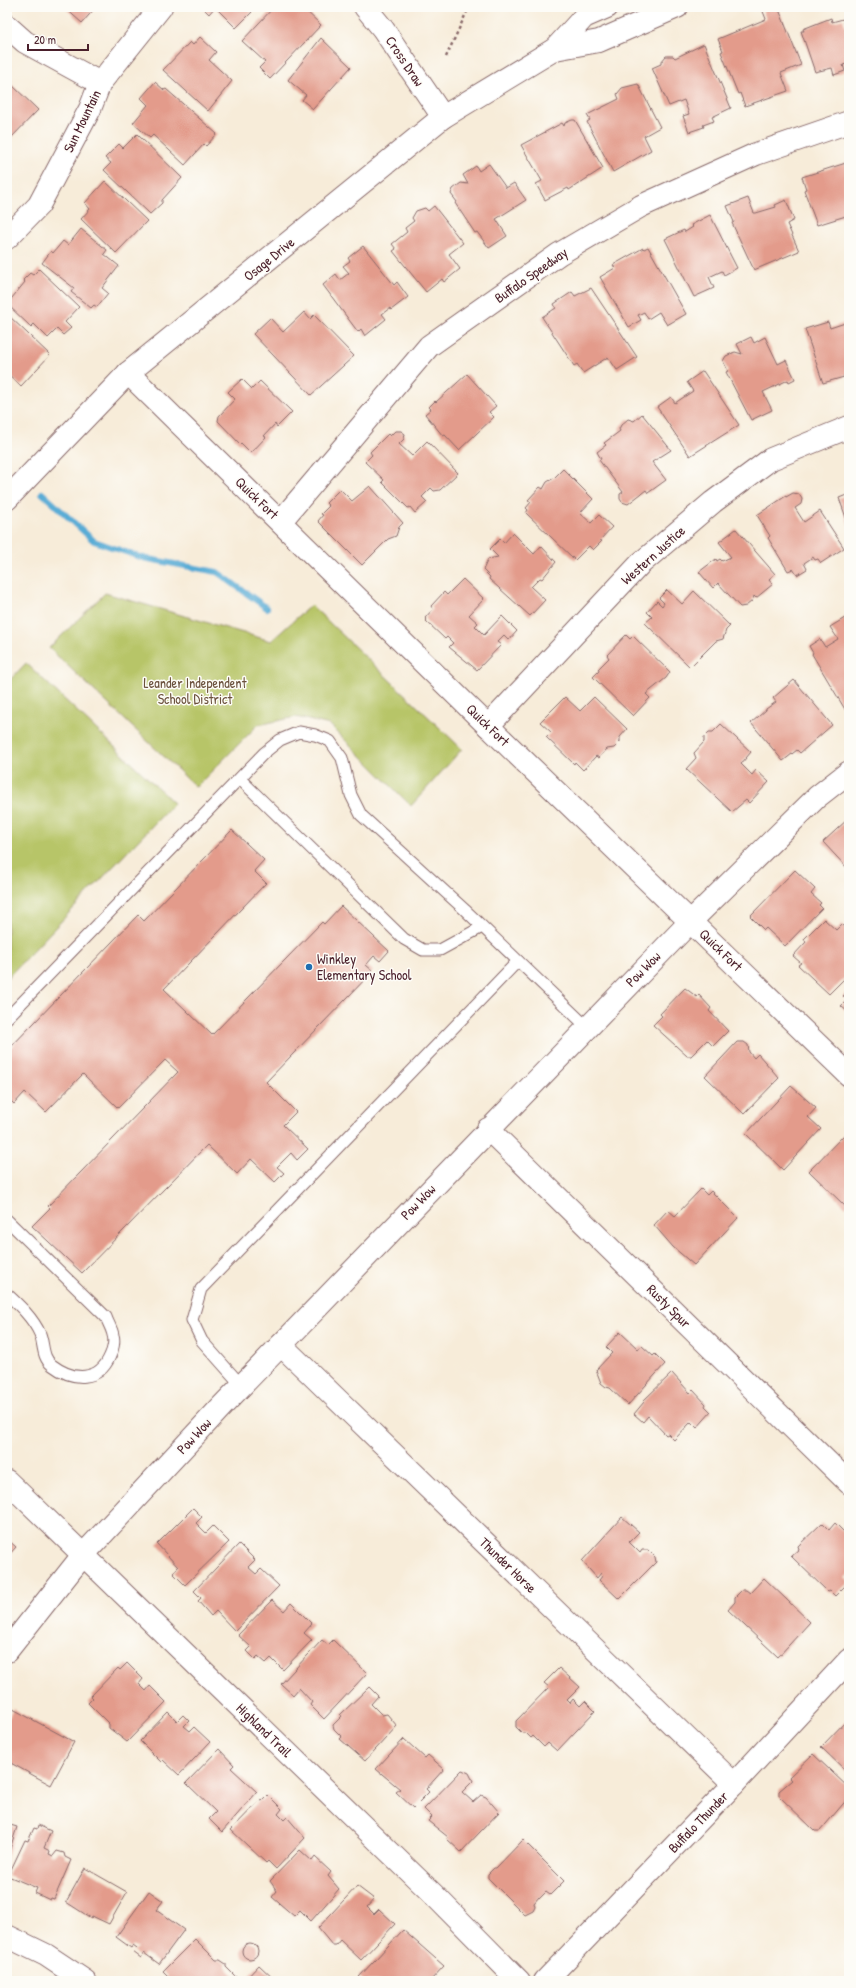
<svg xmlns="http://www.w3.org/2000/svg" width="856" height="1988" font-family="'Patrick Hand',sans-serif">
	<rect width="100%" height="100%" fill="#fdfcf7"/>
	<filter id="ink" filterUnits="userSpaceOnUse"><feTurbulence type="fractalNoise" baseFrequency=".025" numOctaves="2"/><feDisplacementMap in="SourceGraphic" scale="8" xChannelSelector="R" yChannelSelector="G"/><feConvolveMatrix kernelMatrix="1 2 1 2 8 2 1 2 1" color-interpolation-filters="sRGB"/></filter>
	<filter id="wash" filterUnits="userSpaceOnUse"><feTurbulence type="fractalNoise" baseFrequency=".012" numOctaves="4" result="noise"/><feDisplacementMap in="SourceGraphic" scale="16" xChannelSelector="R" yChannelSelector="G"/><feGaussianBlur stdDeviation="0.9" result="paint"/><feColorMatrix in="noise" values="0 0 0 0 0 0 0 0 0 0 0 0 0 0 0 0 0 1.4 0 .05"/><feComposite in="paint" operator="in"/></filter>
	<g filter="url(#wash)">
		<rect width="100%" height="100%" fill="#f7ecd9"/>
		<g fill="#b7c567" stroke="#807249">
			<polygon points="105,593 271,641 311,605 462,749 411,806 330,725 296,717 258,725 196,787 49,648"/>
			<polygon points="26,663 174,803 7,978 7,683"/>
		</g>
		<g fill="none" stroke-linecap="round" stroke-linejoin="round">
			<polyline stroke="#59acd5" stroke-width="6" points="42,493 94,541 143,558 217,572 267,608"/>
		</g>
		<g id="blocks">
			<g fill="#e39b8b">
				<polygon points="64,7 96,7 82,23"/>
				<polygon points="202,7 252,7 250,9 252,12 236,28 215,7 209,14"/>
				<polygon points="274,7 302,7 321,25 270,79 259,68 265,62 242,41"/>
				<polygon points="768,7 778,7 801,65 781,73 788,91 745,106 740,93 738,94 721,52 723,51 718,39 766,19 762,9"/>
				<polygon points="831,18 832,22 843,19 849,37 849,63 843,65 845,71 834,75 832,68 815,72 801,31 804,31 803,29"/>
				<polygon points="200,37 216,52 209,60 232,81 208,111 163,70 190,42 193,45"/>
				<polygon points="321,38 351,67 313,109 302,100 306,95 288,80"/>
				<polygon points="704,44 731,108 712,117 714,121 703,125 704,127 689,132 683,116 689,114 684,100 669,106 652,68 661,64 661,62 666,56 673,56 675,58"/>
				<polygon points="7,75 12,80 10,83 38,110 8,141"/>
				<polygon points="155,82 164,90 166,89 217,134 206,146 204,144 185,165 153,135 150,138 133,123 148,105 141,98"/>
				<polygon points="638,84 660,127 644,136 651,150 613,172 587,122 590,120 587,115 619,99 617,94 622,88"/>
				<polygon points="572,120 575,120 603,168 569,190 568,188 545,200 536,184 542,181 521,145 562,123 564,126 565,123"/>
				<polygon points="137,134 182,178 162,200 162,203 150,214 104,170 111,163 105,158 119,144 123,148"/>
				<polygon points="849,162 849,215 817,225 804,190 806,189 802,177"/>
				<polygon points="489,164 506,188 514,183 526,200 496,219 507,236 489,248 477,232 475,233 455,203 457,202 451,194 453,189 461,183 468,184 463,175 476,166 479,171"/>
				<polygon points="105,181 147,221 116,253 81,219 90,209 85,203"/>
				<polygon points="748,198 754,213 756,213 776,207 775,205 786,200 794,220 787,224 799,251 754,270 732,223 734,222 727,206"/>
				<polygon points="434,206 463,243 449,254 460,269 444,282 442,279 426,292 393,251 396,249 392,244 407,232 405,228 414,221 412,218 416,211 425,208 428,211"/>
				<polygon points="710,215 737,268 724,275 722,271 709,277 714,288 694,297 665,239 684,230 685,232 693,227 691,225"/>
				<polygon points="81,229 107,250 104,254 119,266 102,288 108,293 97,307 94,305 91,308 71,292 74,288 42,263 51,251 53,253 63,241 68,245"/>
				<polygon points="363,246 394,285 397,282 408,297 391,310 390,308 382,314 386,319 365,336 361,329 358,332 323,285 336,274 340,280 349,273 343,266 350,261 348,258"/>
				<polygon points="648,247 686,314 667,325 659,312 648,319 644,312 638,315 641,320 629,327 600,277 615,268 613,265 643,248 644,249"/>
				<polygon points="39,269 79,307 65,322 71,328 63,335 57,329 48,338 34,324 31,327 7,304 25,282 23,280 30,273 33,275"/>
				<polygon points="591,288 637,357 617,370 608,357 583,373 577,364 574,366 542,317 556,308 554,304 572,292 575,296"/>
				<polygon points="304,312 310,319 314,315 354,356 311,395 253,334 270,318 283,332"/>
				<polygon points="7,314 50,355 21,386 7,373"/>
				<polygon points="849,318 849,374 844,375 844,377 823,383 805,329 828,322 830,328 845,323"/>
				<polygon points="751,337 754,343 765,337 778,364 786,360 795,379 789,382 788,380 763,392 772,410 751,420 726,372 728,371 723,361 726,356 735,352 742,354 737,344"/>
				<polygon points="703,371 739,425 690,456 657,407 671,397 675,403 693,391 687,382"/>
				<polygon points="467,374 496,406 489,412 494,417 459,450 445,435 443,436 425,414 431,409 429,407 435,401 436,402"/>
				<polygon points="242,379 252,389 260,381 292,412 277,427 275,424 264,436 266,437 251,453 241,443 240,444 218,421 219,416 235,399 228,392"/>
				<polygon points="642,414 671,450 652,462 666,480 648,493 646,490 628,504 622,502 620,499 620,494 623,492 599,460 601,459 597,452 606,445 604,443 620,431 619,429 621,425 628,419 634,421"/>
				<polygon points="395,431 401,431 405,434 404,439 399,444 412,456 427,441 458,473 440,490 434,491 431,488 422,497 427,502 415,513 410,507 408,508 382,482 384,480 365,462 372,455 370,452 388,434 390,436"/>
				<polygon points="563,469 593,499 580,513 591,523 599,515 612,527 600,540 602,541 593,550 589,546 575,560 526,513 528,510 526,508 531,502 528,500 540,487 543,489 547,482 554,478"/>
				<polygon points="370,486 403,523 399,527 396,536 388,539 362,565 318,521 323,515 321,514 329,506 326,503 340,489 352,501"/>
				<polygon points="793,493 799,494 802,499 801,504 795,508 804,522 820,511 844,548 821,563 818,559 815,560 813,557 804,563 807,569 797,575 793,569 788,571 768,538 770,536 757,515 786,496 786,497"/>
				<polygon points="849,494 849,526 839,498"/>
				<polygon points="736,529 775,574 769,579 773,584 756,598 754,596 752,601 746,606 740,607 718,583 713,588 699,572 716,559 717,561 720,559 722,561 731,557 719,542"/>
				<polygon points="513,533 534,554 541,546 556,562 542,579 540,578 531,587 545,600 530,616 489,579 490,577 483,570 488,559 498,557 490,549 500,539 504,543"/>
				<polygon points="463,579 484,599 469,615 478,623 475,626 484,635 502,616 517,631 509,640 504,635 497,642 501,645 477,670 449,647 453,643 447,637 445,639 426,621 427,620 425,618 433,609 431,606 444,592 447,595"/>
				<polygon points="667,590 682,604 694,591 730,626 726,630 723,639 716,641 690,667 645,623 652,617 647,612 657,601 662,606 664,603 659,598"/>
				<polygon points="848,616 849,709 846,711 812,654 813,653 809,646 820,639 825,647 838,639 830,627"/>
				<polygon points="626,635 630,639 633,636 670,672 666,678 646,694 650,698 633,716 593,677 599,671 598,669 609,658 607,655"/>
				<polygon points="794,680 832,725 800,753 797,750 783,761 751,723 766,710 766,709 776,702 773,698"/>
				<polygon points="565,697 580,711 594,697 627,729 620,737 620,742 614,748 607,749 599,758 596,756 583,770 575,762 574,764 546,737 551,732 540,722"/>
				<polygon points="721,724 751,752 741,764 752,775 756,770 769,782 749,803 746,800 732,812 686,769 696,758 694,753 704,742 704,737 709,732 713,732"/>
				<polygon points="849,818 849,870 823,842"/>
				<polygon points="232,830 264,860 254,871 266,883 164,989 212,1035 322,922 324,924 341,906 389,951 380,961 374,956 366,965 373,971 266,1082 296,1112 283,1125 308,1149 297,1160 291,1153 277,1167 284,1173 275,1182 251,1159 237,1174 207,1145 82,1273 32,1226 50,1208 48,1206 178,1072 165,1060 118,1108 83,1074 46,1112 25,1092 14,1104 7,1097 7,1051 138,915 144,921"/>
				<polygon points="795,870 815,889 811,894 821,903 819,905 822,908 785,946 766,928 764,930 750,916"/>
				<polygon points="824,919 836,930 842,924 849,931 849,974 829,994 798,965 801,963 793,956 806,942 804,939"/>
				<polygon points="685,988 697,997 699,995 711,1008 709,1011 728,1031 713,1046 707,1040 691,1056 687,1056 653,1025 662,1016 660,1014"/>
				<polygon points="849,990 849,1013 841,1006 847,1000 843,996"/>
				<polygon points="737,1042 744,1042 748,1045 749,1052 754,1058 758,1054 779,1078 744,1114 705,1076"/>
				<polygon points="791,1086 816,1108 808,1117 821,1129 783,1170 746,1134"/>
				<polygon points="844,1135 849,1141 849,1204 846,1207 809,1171"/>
				<polygon points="701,1189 707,1195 711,1191 738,1218 694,1265 673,1247 654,1225 668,1210 675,1216"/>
				<polygon points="620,1332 638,1349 642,1346 653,1356 655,1354 665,1364 628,1405 610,1388 606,1387 601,1383 596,1370 612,1353 606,1347"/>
				<polygon points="672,1373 690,1393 693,1390 706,1404 705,1406 711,1412 697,1428 691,1422 674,1440 668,1434 666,1435 648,1416 643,1422 634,1414 644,1402 643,1401"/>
				<polygon points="193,1508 202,1517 196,1523 206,1533 213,1526 229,1542 185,1585 173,1573 178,1567 157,1544"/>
				<polygon points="622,1517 639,1532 629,1542 640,1553 642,1550 648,1550 655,1557 656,1562 619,1599 599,1580 603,1575 601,1573 597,1578 582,1561"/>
				<polygon points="822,1523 829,1530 835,1523 849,1537 849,1574 845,1578 849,1582 835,1596 830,1591 828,1592 791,1556 799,1549 798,1546"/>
				<polygon points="7,1539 16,1547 7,1557"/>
				<polygon points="239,1544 255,1560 248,1567 256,1574 261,1569 279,1586 235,1631 216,1611 211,1616 198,1601 201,1598 194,1591"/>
				<polygon points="764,1578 810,1622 778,1657 728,1610 735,1602 735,1597 742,1590 746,1590 750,1593"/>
				<polygon points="272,1600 284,1611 291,1603 312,1624 304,1633 312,1640 283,1670 271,1658 266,1663 258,1656 255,1659 247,1651 251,1647 238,1635"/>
				<polygon points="322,1640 328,1645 333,1640 367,1673 324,1719 310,1705 312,1702 299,1688 293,1695 281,1684"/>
				<polygon points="127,1663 143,1679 139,1684 146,1691 150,1686 166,1702 127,1742 109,1728 109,1724 88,1703 93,1698 91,1696 118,1668 120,1670"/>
				<polygon points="559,1668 580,1687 567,1700 570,1703 573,1699 580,1706 585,1701 595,1711 557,1751 548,1743 544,1747 533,1736 531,1738 526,1733 522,1733 516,1727 516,1721 549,1687 544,1683"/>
				<polygon points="369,1687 378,1696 371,1704 382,1715 387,1714 397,1726 365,1761 340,1739 342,1737 334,1729 333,1725 342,1716 340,1715"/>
				<polygon points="13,1709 74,1742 51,1785 7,1761 7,1721"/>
				<polygon points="168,1712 177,1721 183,1715 189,1721 184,1726 190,1731 194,1727 210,1742 179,1775 163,1760 161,1762 140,1741"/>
				<polygon points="849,1718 849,1774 821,1747"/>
				<polygon points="404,1739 425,1758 428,1755 444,1769 426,1789 429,1792 413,1808 396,1792 400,1789 376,1769"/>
				<polygon points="219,1749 234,1765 231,1768 257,1792 222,1832 209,1819 216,1812 186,1783"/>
				<polygon points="813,1754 849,1788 849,1797 820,1831 815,1831 779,1796 779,1791 792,1780 789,1777"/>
				<polygon points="462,1770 469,1773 473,1781 462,1792 473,1802 481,1795 486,1797 499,1812 461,1852 447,1839 448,1837 428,1821 432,1817 424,1809"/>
				<polygon points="268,1795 282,1809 278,1814 284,1820 287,1817 305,1838 276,1869 268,1861 266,1863 231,1830 260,1800 262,1801"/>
				<polygon points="7,1824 17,1827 7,1858"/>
				<polygon points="38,1825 51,1831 44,1848 50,1851 49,1854 53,1856 57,1851 64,1853 65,1857 71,1860 54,1899 51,1898 50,1900 35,1893 37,1888 8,1876 25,1840 28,1841 34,1828 37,1829"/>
				<polygon points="523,1840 564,1881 550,1895 546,1892 540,1898 539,1897 534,1903 535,1907 533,1911 525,1915 488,1878 488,1874 494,1868 496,1868"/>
				<polygon points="300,1850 312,1861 315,1857 331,1872 328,1876 339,1889 311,1921 300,1910 294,1916 272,1897 277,1891 270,1881"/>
				<polygon points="85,1868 127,1892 109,1924 92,1916 91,1918 66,1902"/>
				<polygon points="357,1886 374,1899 367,1907 374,1914 379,1909 395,1924 361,1960 340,1940 336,1945 332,1945 318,1928"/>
				<polygon points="149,1891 163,1901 156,1910 184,1930 159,1964 144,1953 141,1958 133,1952 137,1948 133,1945 131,1948 116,1937"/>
				<polygon points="403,1930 444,1966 430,1981 364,1981 359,1977"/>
				<polygon points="195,1939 216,1960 220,1960 226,1964 226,1967 236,1977 232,1981 169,1981 166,1978 168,1976 163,1971"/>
				<circle cx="250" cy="1951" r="8"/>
				<polygon points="259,1965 276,1981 244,1981"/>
			</g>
		</g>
	</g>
	<g filter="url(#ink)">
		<use href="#blocks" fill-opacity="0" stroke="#876768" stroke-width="1"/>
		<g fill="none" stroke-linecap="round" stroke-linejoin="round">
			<defs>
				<g id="service">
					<polyline points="240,779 404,939 423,950 440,950 482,927"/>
					<polyline points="7,1018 264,753 280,740 299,732 315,735 330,741 342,758 351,795 361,815 465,910 587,1027"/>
					<path d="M7,1220L106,1317C108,1323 112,1329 113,1335C115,1341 113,1350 110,1356C99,1382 73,1381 52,1365C42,1358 44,1344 40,1334C33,1318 19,1305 7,1294"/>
					<polyline points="242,1386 202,1341 192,1320 201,1289 518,961"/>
				</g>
				<g id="minor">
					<polyline points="365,7 383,29 443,117"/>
					<polyline points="7,26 25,42 100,83"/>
					<polyline points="7,238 39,205 90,109 100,83 161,7"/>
					<polyline points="128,373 488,726 849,1075"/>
					<polyline points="281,521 429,346 559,254 641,206 756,154 849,122"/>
					<polyline points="488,726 640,564 713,502 771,459 849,427"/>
					<polyline points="488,1129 849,1483"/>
					<polyline points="281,1345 734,1784"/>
					<polyline points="7,1481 435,1896 519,1981"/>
					<polyline points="7,1651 83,1555 223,1405 691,921 817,797 849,772"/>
					<polyline points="7,1936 46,1955 85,1981"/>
					<polyline points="545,1981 734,1784 849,1660"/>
				</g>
				<g id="tertiary">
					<polyline points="555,49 599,41 677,7"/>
					<polyline points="7,499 128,373 443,117 555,49 584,17 607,7"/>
				</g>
			</defs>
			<use href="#service" stroke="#876768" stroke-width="13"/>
			<use href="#minor" stroke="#876768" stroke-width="24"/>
			<use href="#tertiary" stroke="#876768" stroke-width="24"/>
			<polyline stroke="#876768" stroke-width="2.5" stroke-dasharray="3 3" stroke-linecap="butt" points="446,57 469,7"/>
			<use href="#service" stroke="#fff" stroke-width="11"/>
			<use href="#minor" stroke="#fff" stroke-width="22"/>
			<use href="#tertiary" stroke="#fff" stroke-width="22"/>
		</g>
	</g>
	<circle fill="#1f6fb2" stroke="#fdfcf7" stroke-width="1.5" cx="309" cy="967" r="4"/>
	<g text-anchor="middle" stroke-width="3" stroke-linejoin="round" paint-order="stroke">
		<g font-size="14" fill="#4a1f2b" stroke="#fdfcf7">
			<text transform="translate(405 61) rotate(56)" y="5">Cross Draw</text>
			<text transform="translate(82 121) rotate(-64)" y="5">Sun Mountain</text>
			<text transform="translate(269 259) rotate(-39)" y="5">Osage Drive</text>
			<text transform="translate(531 275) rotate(-35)" y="5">Buffalo Speedway</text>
			<text transform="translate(257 498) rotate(44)" y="5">Quick Fort</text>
			<text transform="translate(653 555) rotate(-42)" y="5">Western Justice</text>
			<text transform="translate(488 725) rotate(44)" y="5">Quick Fort</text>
			<text transform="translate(721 950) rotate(44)" y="5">Quick Fort</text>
			<text transform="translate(643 969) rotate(-45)" y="5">Pow Wow</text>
			<text transform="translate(418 1202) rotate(-46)" y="5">Pow Wow</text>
			<text transform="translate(669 1306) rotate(45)" y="5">Rusty Spur</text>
			<text transform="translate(194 1436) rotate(-47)" y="5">Pow Wow</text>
			<text transform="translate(508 1565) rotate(44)" y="5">Thunder Horse</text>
			<text transform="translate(264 1730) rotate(44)" y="5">Highland Trail</text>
			<text transform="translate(698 1822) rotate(-46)" y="5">Buffalo Thunder</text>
		</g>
		<g font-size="14" fill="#6b513d" stroke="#fdfcf7">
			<text x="195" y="688">Leander Independent<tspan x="195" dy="16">School District</tspan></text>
		</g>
		<g font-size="14" fill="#4a1f2b" stroke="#fdfcf7" text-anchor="start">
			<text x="317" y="964">Winkley<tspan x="317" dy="16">Elementary School</tspan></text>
		</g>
	</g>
	<rect width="856" height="1988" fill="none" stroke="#fdfcf7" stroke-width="24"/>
	<path d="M28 44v6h60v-6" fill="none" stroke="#4a1f2b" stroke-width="2"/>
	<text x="34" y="44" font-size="12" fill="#4a1f2b" stroke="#fdfcf7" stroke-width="3" paint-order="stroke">20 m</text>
</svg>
